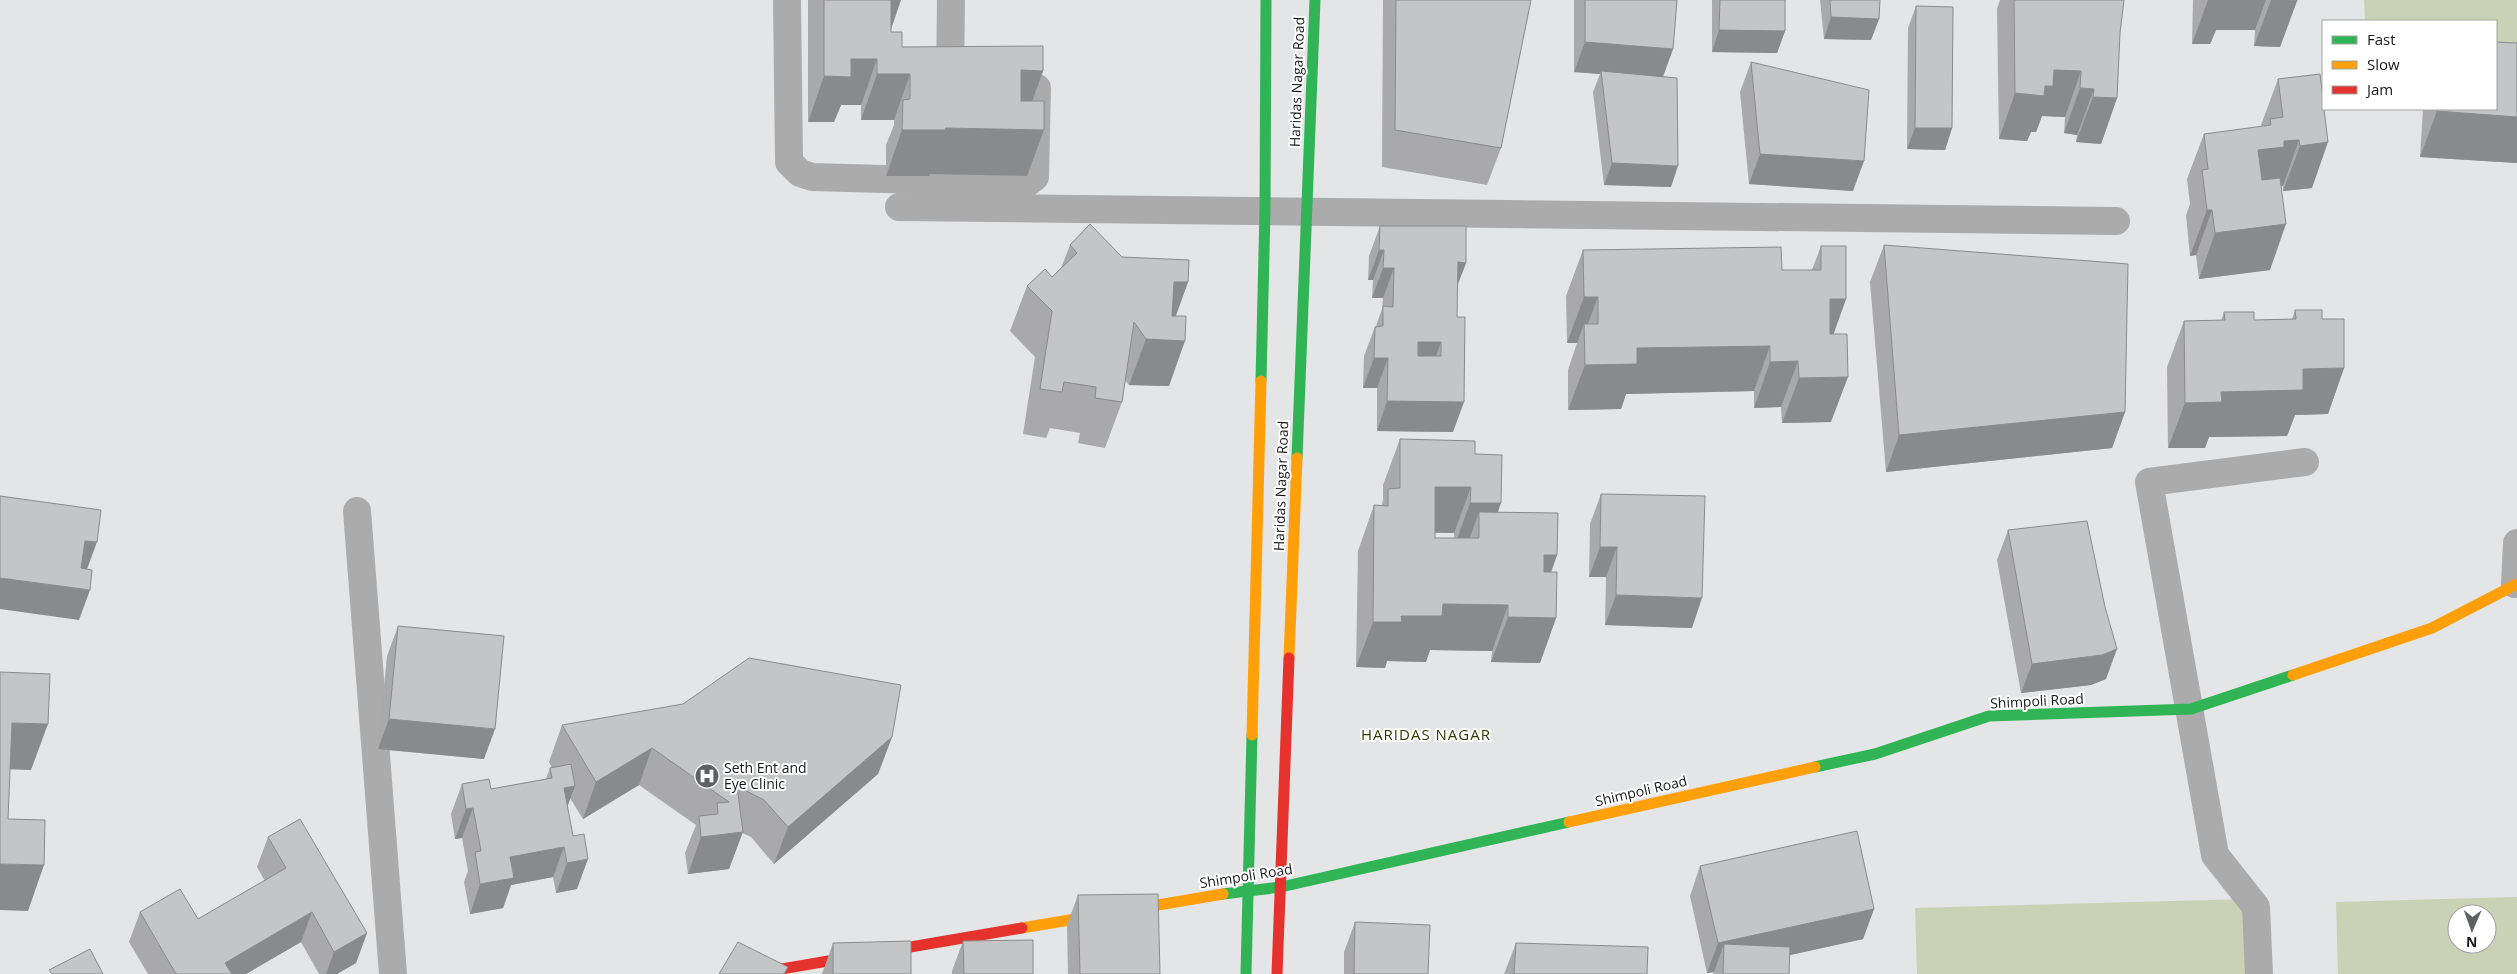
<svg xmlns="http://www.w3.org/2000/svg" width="2517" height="974" font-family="'Open Sans',sans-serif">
	<rect width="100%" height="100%" fill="#e3e5e7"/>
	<g fill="#cad2b6" fill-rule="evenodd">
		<polygon points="2364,0 2517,0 2517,49 2496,48 2496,21 2365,21"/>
		<path d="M2517,897V974H2338L2336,902ZM2457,914H2487V944H2457Z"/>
		<polygon points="2246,899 2248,974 1917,974 1915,908"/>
	</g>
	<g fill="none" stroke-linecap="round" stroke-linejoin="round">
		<g stroke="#ababac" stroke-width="28">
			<polyline points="787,0 789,162 800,173 812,177 1027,183 1035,177 1037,88 1027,82 1001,82"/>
			<polyline points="951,0 950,76 955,83"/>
			<polyline points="899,207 2116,221"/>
			<polyline points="357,511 393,974"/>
			<polyline points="2515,584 2517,543"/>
			<polyline points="2259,974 2256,907 2215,855 2149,482 2305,462"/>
		</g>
		<g stroke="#30b455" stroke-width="11">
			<polyline points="1261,381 1265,210 1266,0"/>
			<polyline points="1297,458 1315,0"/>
			<polyline points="1815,767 1875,754 1989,716 2191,709 2293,675"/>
			<polyline points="1223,894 1281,887 1569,822"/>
			<polyline points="1246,974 1252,735"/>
		</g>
		<g stroke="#ff9f0a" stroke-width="11">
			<polyline points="1289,658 1297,458"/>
			<polyline points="2293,675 2432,628 2517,584"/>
			<polyline points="1252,735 1261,381"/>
			<polyline points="1569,822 1815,767"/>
			<polyline points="1022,928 1223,894"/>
		</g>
		<g stroke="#e5322d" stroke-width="11">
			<polyline points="752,974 1022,928"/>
			<polyline points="1277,974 1289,658"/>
		</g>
	</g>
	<g fill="#a9a9ab" fill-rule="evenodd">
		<polygon points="808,0 901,0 891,29 891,32 902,47 1043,71 1032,101 1027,176 930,174 929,176 886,176 886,145 894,125 894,120 861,120 861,105 841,105 834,122 808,122"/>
		<polygon points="1383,0 1531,0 1501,148 1487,185 1382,167"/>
		<polygon points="1574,0 1677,0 1673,49 1663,77 1671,187 1604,185 1593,92 1600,74 1574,72"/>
		<polygon points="1712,0 1785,0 1785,31 1777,53 1712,52"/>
		<polygon points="1820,0 1880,0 1879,19 1871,40 1824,39"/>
		<polygon points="2000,0 2124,0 2120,33 2117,98 2101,144 2076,142 2077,135 2064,133 2065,117 2042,116 2036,132 2031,132 2027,141 1999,139 1997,9"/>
		<polygon points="2193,0 2297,0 2280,47 2254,46 2255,30 2216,30 2210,44 2192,44"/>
		<polygon points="1916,6 1952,128 1945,150 1907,149 1908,28"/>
		<polygon points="2517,43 2517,163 2420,157 2423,109 2496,109"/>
		<polygon points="1751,62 1853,191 1749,184 1740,92"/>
		<polygon points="2320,74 2312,188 2283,191 2283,186 2281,186 2270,270 2199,279 2196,255 2190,256 2186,215 2190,204 2187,179 2204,134 2262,127 2261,125 2278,79"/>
		<polygon points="1380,226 1466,263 1457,285 1453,432 1377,431 1377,388 1363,388 1364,356 1375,327 1376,326 1382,309 1383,298 1372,298 1373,280 1368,280 1369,256"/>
		<polygon points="1070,245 1122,257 1188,282 1176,316 1169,386 1129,385 1125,380 1122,402 1105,448 1078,443 1080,433 1050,428 1046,438 1023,434 1035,357 1010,331 1027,286 1052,277 1061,268"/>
		<polygon points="1884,245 2125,412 2112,448 1886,472 1870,282"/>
		<polygon points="1821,246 1846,299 1833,334 1831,422 1782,423 1781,407 1754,408 1754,391 1626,394 1621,409 1568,410 1568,370 1577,343 1567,343 1566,296 1583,250 1782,270 1812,270"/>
		<polygon points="2295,310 2322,319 2344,368 2328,414 2295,415 2287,436 2209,437 2205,448 2168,448 2167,367 2184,321 2221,321 2224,312 2254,320 2292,319"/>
		<path d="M1400,439L1475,454L1498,512L1557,555L1551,572L1556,618L1540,663L1491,662L1492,651L1430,650L1426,662L1387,661L1385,668L1356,667L1358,551L1374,505H1382L1383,500V485ZM1435,533H1454V538H1435Z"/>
		<polygon points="1601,494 1692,628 1605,625 1606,577 1589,577 1590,524"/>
		<polygon points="2008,530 2106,679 2091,685 2021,693 1997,560"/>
		<polygon points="398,626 484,759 378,749 387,656"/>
		<polygon points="562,725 892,737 878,774 774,864 751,837 742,833 729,869 688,874 685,853 696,825 639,785 583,819 570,798 567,806 577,889 556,893 553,877 511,885 503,908 470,914 464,882 468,871 462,838 455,839 451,814 462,784 491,789 546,779 550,768 552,768 549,762"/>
		<polygon points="268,837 367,933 356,963 337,974 319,974 301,942 246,974 148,974 129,942 140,912 198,919 265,881 257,867"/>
		<polygon points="1700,866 1874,909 1863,939 1790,955 1789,974 1713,974 1714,972 1707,973 1690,896"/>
		<polygon points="1078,895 1160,974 1068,974 1067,925"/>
		<polygon points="1355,922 1428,974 1344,974 1344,952"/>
		<polygon points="963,941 1033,974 952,974 952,971"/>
		<polygon points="833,943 911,974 822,974"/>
		<polygon points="1516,943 1647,974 1504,974"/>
	</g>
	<g fill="#898a8b">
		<polygon points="891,0 901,0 885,46"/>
		<polygon points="2208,0 2266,0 2255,30 2216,30 2210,44 2192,44"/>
		<polygon points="2271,0 2297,1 2280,47 2254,46"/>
		<polygon points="1831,17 1879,19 1871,40 1824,39"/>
		<polygon points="1719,30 1785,31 1777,53 1712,52"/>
		<polygon points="1585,42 1673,49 1662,79 1601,71 1600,74 1574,72"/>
		<polygon points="851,59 877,59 861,105 841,105 834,122 808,122 824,76"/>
		<polygon points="1021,70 1043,71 1027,116 1005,116"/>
		<polygon points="2054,70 2081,71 2065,117 2042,116 2036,132 2031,132 2027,141 1999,139 2015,93"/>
		<polygon points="877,74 910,74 894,120 861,120"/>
		<polygon points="2080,88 2094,89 2077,135 2064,133"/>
		<polygon points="2093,97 2117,98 2101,144 2076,142"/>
		<polygon points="2437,111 2517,117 2517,163 2420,157"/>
		<polygon points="945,128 1044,130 1027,176 930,174 929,176 886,176 902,130"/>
		<polygon points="1915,128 1952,128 1945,150 1907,149"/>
		<polygon points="2299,140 2283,186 2270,187 2241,196 2258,150 2284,141"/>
		<polygon points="2328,142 2312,188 2283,191 2300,146"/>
		<polygon points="1760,154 1864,161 1853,191 1749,184"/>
		<polygon points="1612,163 1678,166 1671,187 1604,185"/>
		<polygon points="2207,210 2212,210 2196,255 2190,256"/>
		<polygon points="2286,224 2270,270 2199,279 2215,233"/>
		<polygon points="1379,250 1384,250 1373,280 1368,280"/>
		<polygon points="1458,262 1466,263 1455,292"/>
		<polygon points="1383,268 1394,268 1383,298 1372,298"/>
		<polygon points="1174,282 1188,282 1171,328"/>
		<polygon points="1584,297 1598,297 1584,334 1584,324 1577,343 1567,343"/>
		<polygon points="1830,299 1846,299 1830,344"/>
		<polygon points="1146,339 1185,341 1169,386 1129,385"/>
		<polygon points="1418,342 1441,342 1430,372 1408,371"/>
		<polygon points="1770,346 1754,391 1626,394 1621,409 1568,410 1585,365 1637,348"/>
		<polygon points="1374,358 1388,358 1377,388 1363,388"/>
		<polygon points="1798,361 1781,407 1754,408 1770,362"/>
		<polygon points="2344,368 2328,414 2295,415 2287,436 2209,437 2205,448 2168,448 2185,403 2303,369"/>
		<polygon points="1848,377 1831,422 1782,423 1799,378"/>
		<polygon points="1387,401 1464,402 1453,432 1377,431"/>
		<polygon points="2125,412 2112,448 1886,472 1899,435"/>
		<polygon points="1435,487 1471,487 1454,533 1419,532"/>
		<polygon points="1470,503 1501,503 1485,549 1479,538 1479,512 1466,549 1454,548"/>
		<polygon points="85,541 97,542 86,572 74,571"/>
		<polygon points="1600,547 1617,547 1606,577 1589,577"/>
		<polygon points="1544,555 1557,555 1541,601"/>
		<polygon points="0,578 90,590 79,620 0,609"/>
		<polygon points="1616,595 1702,598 1692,628 1605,625"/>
		<polygon points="1443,604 1508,605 1492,651 1430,650 1426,662 1387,661 1385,668 1356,667 1373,622"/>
		<polygon points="1508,617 1556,618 1540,663 1491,662"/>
		<polygon points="2117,649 2106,679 2091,685 2021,693 2032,664"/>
		<polygon points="389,719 495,729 484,759 378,749"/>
		<polygon points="12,723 48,724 31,770 0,769"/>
		<polygon points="892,737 878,774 774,864 788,827"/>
		<polygon points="652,748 639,785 583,819 596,782"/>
		<polygon points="575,786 564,816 564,788"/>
		<polygon points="473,808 462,838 455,839 466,809"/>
		<polygon points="743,832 729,869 688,874 701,837"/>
		<polygon points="564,847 553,877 511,885 503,908 470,914 480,884 510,857"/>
		<polygon points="588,859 577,889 556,893 567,863"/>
		<polygon points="0,864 44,865 28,911 0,910"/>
		<polygon points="1874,909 1863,939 1723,970 1724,944 1714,972 1707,973 1718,943"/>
		<polygon points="312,912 301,942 246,974 221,974 225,963"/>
		<polygon points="367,933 356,963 337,974 326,974 334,952"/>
	</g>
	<g fill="#c4c5c7" stroke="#898a8b" fill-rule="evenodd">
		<polygon points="824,0 891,0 891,32 902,32 902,47 1043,46 1043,71 1021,70 1021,101 1044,101 1044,130 945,128 946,130 902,130 903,100 910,99 910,74 877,74 877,59 851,59 851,77 824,76"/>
		<polygon points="1396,0 1531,0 1501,148 1395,130"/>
		<polygon points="1585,0 1677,0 1673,49 1585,42"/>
		<polygon points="1720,0 1785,0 1785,31 1719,30"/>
		<polygon points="1830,0 1880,0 1879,19 1831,17"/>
		<polygon points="2014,0 2124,0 2120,33 2117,98 2093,97 2094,89 2080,88 2081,71 2054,70 2053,86 2045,86 2044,96 2015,93"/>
		<polygon points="2271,0 2297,0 2297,1"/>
		<polygon points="1916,6 1953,7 1952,128 1915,128"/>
		<polygon points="2496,42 2517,43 2517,117 2437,111 2437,109 2496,109"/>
		<polygon points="1751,62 1869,90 1864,161 1760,154"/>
		<polygon points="1601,71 1677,78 1678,166 1612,163"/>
		<polygon points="2320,74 2323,99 2323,109 2324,109 2328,142 2300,146 2299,140 2284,141 2284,147 2258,150 2262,180 2280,178 2286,224 2215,233 2212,210 2207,210 2202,170 2208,169 2204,134 2271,125 2270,119 2283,117 2278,79"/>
		<polygon points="1090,224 1122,257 1189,260 1188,282 1174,282 1172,316 1186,316 1185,341 1146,339 1134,322 1122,402 1095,398 1096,387 1064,382 1062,392 1040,389 1052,311 1027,286 1045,269 1052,277 1077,253 1070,245"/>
		<path d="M1380,226H1466V263L1458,262L1457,317H1465L1464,402L1387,401L1388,358H1374L1375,327L1383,326V306L1393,307L1394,268H1383L1384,250H1379ZM1418,342H1441V356H1418Z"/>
		<polygon points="1884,245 2128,264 2125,412 1899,435"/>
		<polygon points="1821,246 1846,246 1846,299 1830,299 1830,334 1847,334 1848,377 1799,378 1798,361 1770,362 1770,346 1637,348 1637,364 1585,365 1584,324 1598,324 1598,297 1584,297 1583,250 1781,247 1782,270 1821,270"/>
		<polygon points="2295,310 2322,310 2322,319 2344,319 2344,368 2303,369 2303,390 2221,392 2222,402 2185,403 2184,321 2225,320 2224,312 2254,312 2254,320 2296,319"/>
		<polygon points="1400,439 1475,441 1475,454 1502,455 1501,503 1470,503 1471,487 1435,487 1435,538 1479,538 1479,512 1558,513 1557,555 1544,555 1544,572 1557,572 1556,618 1508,617 1508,605 1443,604 1442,616 1401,616 1402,622 1373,622 1374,505 1388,506 1388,489 1400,488"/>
		<polygon points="1601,494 1705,496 1702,598 1616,595 1617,547 1600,547"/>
		<polygon points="0,496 101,510 97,542 85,541 81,568 92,570 90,590 0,578"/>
		<polygon points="2087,521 2105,607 2117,649 2102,655 2032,664 2008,530"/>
		<polygon points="398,626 504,636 495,729 389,719"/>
		<polygon points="749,658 901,685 892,737 788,827 764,800 737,786 743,832 701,837 699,816 718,814 717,803 729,802 652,748 596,782 562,725 683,704"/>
		<polygon points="0,672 50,674 48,724 12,723 8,819 45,820 44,865 0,864"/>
		<polygon points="571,764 575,786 564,788 573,836 584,834 588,859 567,863 564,847 510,857 514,878 480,884 475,852 481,851 473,808 466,809 462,784 489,779 491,789 552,778 550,768"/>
		<polygon points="300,819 367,933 334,952 312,912 225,963 232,974 176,974 140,912 180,889 198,919 286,868 268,837"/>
		<polygon points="1857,831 1874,909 1718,943 1700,866"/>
		<polygon points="1158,894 1160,974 1080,974 1078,895"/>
		<polygon points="1355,922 1430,925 1428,974 1354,974"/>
		<polygon points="1033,940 1033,974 964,974 963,941"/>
		<polygon points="911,941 911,974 833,974 833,943"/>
		<polygon points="738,942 788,967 784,974 719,974"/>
		<polygon points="1516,943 1648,947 1647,974 1514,974"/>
		<polygon points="1724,944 1790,947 1789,974 1723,974"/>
		<polygon points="90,949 103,974 52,974 49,970"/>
	</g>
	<defs>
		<symbol id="hospital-disc" viewBox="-11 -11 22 22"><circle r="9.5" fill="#5e6061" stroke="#fff"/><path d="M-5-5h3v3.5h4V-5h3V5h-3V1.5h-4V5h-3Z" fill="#fff"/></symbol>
	</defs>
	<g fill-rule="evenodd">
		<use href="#hospital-disc" x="693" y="762" width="28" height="28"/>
	</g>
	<g text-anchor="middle" stroke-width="4" stroke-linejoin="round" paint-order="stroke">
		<g font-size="14" fill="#171819" stroke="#fff">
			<text transform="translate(1297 82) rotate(-88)" y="5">Haridas Nagar Road</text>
			<text transform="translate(1281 486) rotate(-88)" y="5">Haridas Nagar Road</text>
			<text transform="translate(2037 701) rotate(-3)" y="5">Shimpoli Road</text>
			<text transform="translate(1641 791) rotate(-13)" y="5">Shimpoli Road</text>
			<text transform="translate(1246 876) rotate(-9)" y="5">Shimpoli Road</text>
		</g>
		<g font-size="14" fill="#171819" stroke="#fff" text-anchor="start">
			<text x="724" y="773">Seth Ent and<tspan x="724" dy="16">Eye Clinic</tspan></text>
		</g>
		<g font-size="15" letter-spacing="1" fill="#323b00" stroke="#fff">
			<text x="1426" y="740">HARIDAS NAGAR</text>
		</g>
	</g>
	<rect x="2322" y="20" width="175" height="90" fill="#ffffff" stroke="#a2a3a3"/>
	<rect x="2332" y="36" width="25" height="8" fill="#30b455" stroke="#a2a3a3"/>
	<text x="2367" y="45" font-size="15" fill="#171819">Fast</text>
	<rect x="2332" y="61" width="25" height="8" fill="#ff9f0a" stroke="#a2a3a3"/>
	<text x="2367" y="70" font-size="15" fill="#171819">Slow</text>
	<rect x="2332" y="86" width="25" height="8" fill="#e5322d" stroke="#a2a3a3"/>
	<text x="2367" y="95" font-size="15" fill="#171819">Jam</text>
	<g transform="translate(2472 929) rotate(182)"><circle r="24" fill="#ffffff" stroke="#a2a3a3"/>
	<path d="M0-4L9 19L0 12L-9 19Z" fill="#5e6061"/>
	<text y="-8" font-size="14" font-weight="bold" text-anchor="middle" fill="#171819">N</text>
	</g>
</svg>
